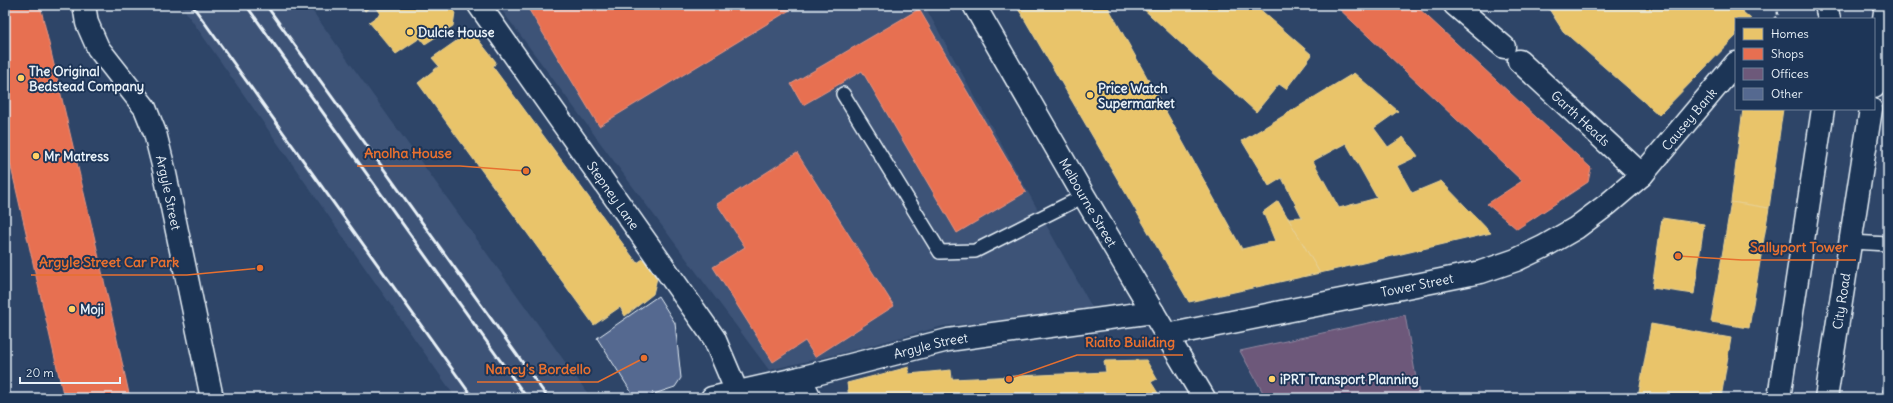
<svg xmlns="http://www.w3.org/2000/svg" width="1893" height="403" font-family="Delius,sans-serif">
	<rect width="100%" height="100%" fill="#2e4568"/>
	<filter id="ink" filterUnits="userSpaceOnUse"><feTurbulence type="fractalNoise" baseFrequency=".025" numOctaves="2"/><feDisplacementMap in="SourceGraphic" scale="8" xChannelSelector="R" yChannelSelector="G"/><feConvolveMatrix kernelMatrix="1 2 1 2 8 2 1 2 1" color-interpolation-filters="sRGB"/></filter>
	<g filter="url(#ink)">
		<g fill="#3d5377">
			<polygon points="181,5 308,5 591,398 456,398"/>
			<polygon points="498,5 924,5 1094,311 943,326 838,354 769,370"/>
		</g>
		<g fill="#e9c46a" stroke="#e9d295" fill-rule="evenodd">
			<polygon points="361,5 373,5 365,11"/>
			<polygon points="374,5 450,5 455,12 453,26 425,44 420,38 396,54 369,22 380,14"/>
			<polygon points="1022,5 1107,5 1242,249 1275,241 1263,212 1278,201 1320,273 1189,302 1022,15 1018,9"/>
			<polygon points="1139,5 1255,5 1312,55 1286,89 1279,84 1256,112"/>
			<polygon points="1552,5 1735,5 1751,19 1736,19 1736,36 1659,115 1563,31 1549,9"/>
			<polygon points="1748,5 1755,5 1753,10"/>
			<polygon points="462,37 477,38 496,62 493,67 637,263 643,259 657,278 653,294 625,316 620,307 594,325 418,83 439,66 432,58"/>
			<path d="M1354,73L1398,111L1374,128L1388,147L1403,137L1418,156L1397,166L1412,193L1441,181L1491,233L1320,273L1288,218L1302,217L1282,178L1269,186L1242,141ZM1346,143L1377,198L1339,208L1313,161Z"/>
			<polygon points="1743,109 1783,109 1769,208 1731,202"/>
			<polygon points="1731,202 1769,208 1749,328 1711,322"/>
			<polygon points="1662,218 1704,224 1694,294 1652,288"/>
			<polygon points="1651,324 1731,338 1721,398 1638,398"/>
			<polygon points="1146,360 1157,379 1151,382 1161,398 849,398 847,383 909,367 909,374 951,370 952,379 1106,372 1104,361"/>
		</g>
		<g fill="#e76f51" stroke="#e79683">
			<polygon points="5,5 40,5 95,240 130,398 64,398 5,141"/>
			<polygon points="526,5 798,5 599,126"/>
			<polygon points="1335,5 1415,5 1591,168 1588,182 1517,229 1487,204 1522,181"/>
			<polygon points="919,9 1026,192 957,233 862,71 803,105 791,84"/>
			<polygon points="797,153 894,306 815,357 805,341 773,362 713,267 745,247 717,204"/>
		</g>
		<polygon fill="#6d597a" stroke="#9287a0" points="1405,315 1419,395 1404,398 1266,398 1240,351"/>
		<polygon fill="#556990" stroke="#e8f1f8" points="658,296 675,323 681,378 675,387 642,398 635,398 597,338"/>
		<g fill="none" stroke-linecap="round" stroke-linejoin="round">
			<defs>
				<g id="service">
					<polyline points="843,94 940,252 975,251 1084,196"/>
					<polyline points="1851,242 1888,244"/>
				</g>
				<g id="minor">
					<path id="s1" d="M84,5L87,23L98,48L145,108L155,133L164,169L212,398"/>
					<path id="s2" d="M479,5L714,338L737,392"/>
					<polyline points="1455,5 1504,47"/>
					<path id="s3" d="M1519,61L1642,175"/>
					<path id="s4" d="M1167,335L1481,272L1516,260L1543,247L1576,228L1608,204L1642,175L1736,63"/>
					<polyline points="800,378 810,398"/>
					<path id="s5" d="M712,398L800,378L948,340L1153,312"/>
				</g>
				<g id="tertiary">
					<path id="s6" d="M974,5L1084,196L1204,398"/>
				</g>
				<g id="primary">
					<polyline points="1826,5 1829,19"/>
					<polyline points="1874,87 1886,5"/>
					<polyline points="1779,398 1823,109"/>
					<path id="s7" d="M1826,398L1871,109"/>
				</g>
			</defs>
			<use href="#service" stroke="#e8f1f8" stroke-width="16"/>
			<use href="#minor" stroke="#e8f1f8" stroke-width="25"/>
			<use href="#tertiary" stroke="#e8f1f8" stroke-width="25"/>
			<use href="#primary" stroke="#e8f1f8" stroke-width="25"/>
			<g stroke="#e8f1f8" stroke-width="2.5" stroke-dasharray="3 3" stroke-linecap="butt">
				<polyline points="1774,19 1778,15 1777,5"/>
				<polyline points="1883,398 1888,352"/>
			</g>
			<use href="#service" stroke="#1d3557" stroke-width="13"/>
			<use href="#minor" stroke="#1d3557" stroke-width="22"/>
			<use href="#tertiary" stroke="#1d3557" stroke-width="22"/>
			<use href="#primary" stroke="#1d3557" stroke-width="22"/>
			<g stroke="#e8f1f8" stroke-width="3">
				<polyline points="192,5 473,398"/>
				<polyline points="246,5 527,398"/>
				<polyline points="266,5 548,398"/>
			</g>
		</g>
	</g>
	<g fill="#ffd166" stroke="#1d3557" stroke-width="1.5">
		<circle cx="410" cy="32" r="4"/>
		<circle cx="21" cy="78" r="4"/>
		<circle cx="1090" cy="95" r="4"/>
		<circle cx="36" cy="156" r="4"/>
		<circle cx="72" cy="309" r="4"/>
		<circle cx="1272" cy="379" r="4"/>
	</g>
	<g text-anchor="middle" stroke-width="4" stroke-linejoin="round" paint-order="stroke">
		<g font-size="13" font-weight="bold" fill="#e8f1f8" stroke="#1d3557" text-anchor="start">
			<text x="418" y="37">Dulcie House</text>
			<text x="29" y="76">The Original<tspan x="29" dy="15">Bedstead Company</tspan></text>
			<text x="1098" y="93">Price Watch<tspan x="1098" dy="15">Supermarket</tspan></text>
			<text x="44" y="161">Mr Matress</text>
			<text x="80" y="314">Moji</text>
			<text x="1280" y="384">iPRT Transport Planning</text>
		</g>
		<g font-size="13" fill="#e8f1f8" stroke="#1d3557">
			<text dy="5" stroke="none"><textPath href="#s3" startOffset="84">Garth Heads</textPath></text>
			<text dy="5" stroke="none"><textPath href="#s4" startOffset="583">Causey Bank</textPath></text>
			<text dy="5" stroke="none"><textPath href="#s1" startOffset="210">Argyle Street</textPath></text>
			<text dy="5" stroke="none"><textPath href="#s2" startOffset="233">Stepney Lane</textPath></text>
			<text dy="5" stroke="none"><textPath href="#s6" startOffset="228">Melbourne Street</textPath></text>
			<text dy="5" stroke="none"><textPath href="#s4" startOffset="255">Tower Street</textPath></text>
			<text dy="5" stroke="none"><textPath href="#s7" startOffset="98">City Road</textPath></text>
			<text dy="5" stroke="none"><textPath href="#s5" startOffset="225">Argyle Street</textPath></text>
		</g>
	</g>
	<path fill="none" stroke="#e8702f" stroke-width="1.5" d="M526 171L460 166H357M1678 256L1742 260H1856M260 268L187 275H31M1009 379L1077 355H1183M644 358L598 382H477"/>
	<g fill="#e8702f" stroke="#1d3557" stroke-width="1.5">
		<circle cx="526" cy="171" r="4"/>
		<circle cx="1678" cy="256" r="4"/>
		<circle cx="260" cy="268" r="4"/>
		<circle cx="1009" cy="379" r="4"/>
		<circle cx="644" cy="358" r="4"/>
	</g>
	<g font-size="14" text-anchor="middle" font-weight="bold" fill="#e8702f" stroke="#1d3557" stroke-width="4" stroke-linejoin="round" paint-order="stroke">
		<text x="408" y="158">Anolha House</text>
		<text x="1799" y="252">Sallyport Tower</text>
		<text x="109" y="267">Argyle Street Car Park</text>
		<text x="1130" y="347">Rialto Building</text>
		<text x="538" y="374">Nancy's Bordello</text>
	</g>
	<rect width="1893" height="403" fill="none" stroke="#1d3557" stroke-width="20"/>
	<rect x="10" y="10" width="1873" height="383" fill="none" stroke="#e8f1f8" stroke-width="1.5" filter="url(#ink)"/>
	<rect x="1735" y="18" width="140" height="92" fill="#1d3557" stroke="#6e8097"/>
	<rect x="1743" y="28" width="20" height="12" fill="#e9c46a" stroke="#6e8097"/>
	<text x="1771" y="38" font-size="12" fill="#e8f1f8">Homes</text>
	<rect x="1743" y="48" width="20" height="12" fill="#e76f51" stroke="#6e8097"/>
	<text x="1771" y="58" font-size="12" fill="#e8f1f8">Shops</text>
	<rect x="1743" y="68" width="20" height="12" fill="#6d597a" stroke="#6e8097"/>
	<text x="1771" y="78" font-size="12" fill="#e8f1f8">Offices</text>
	<rect x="1743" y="88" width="20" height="12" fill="#556990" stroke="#6e8097"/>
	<text x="1771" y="98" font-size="12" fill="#e8f1f8">Other</text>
	<path d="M20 377v6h100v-6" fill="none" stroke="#e8f1f8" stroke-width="2"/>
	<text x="26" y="377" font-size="12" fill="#e8f1f8" stroke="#1d3557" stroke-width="3" paint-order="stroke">20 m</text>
</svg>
